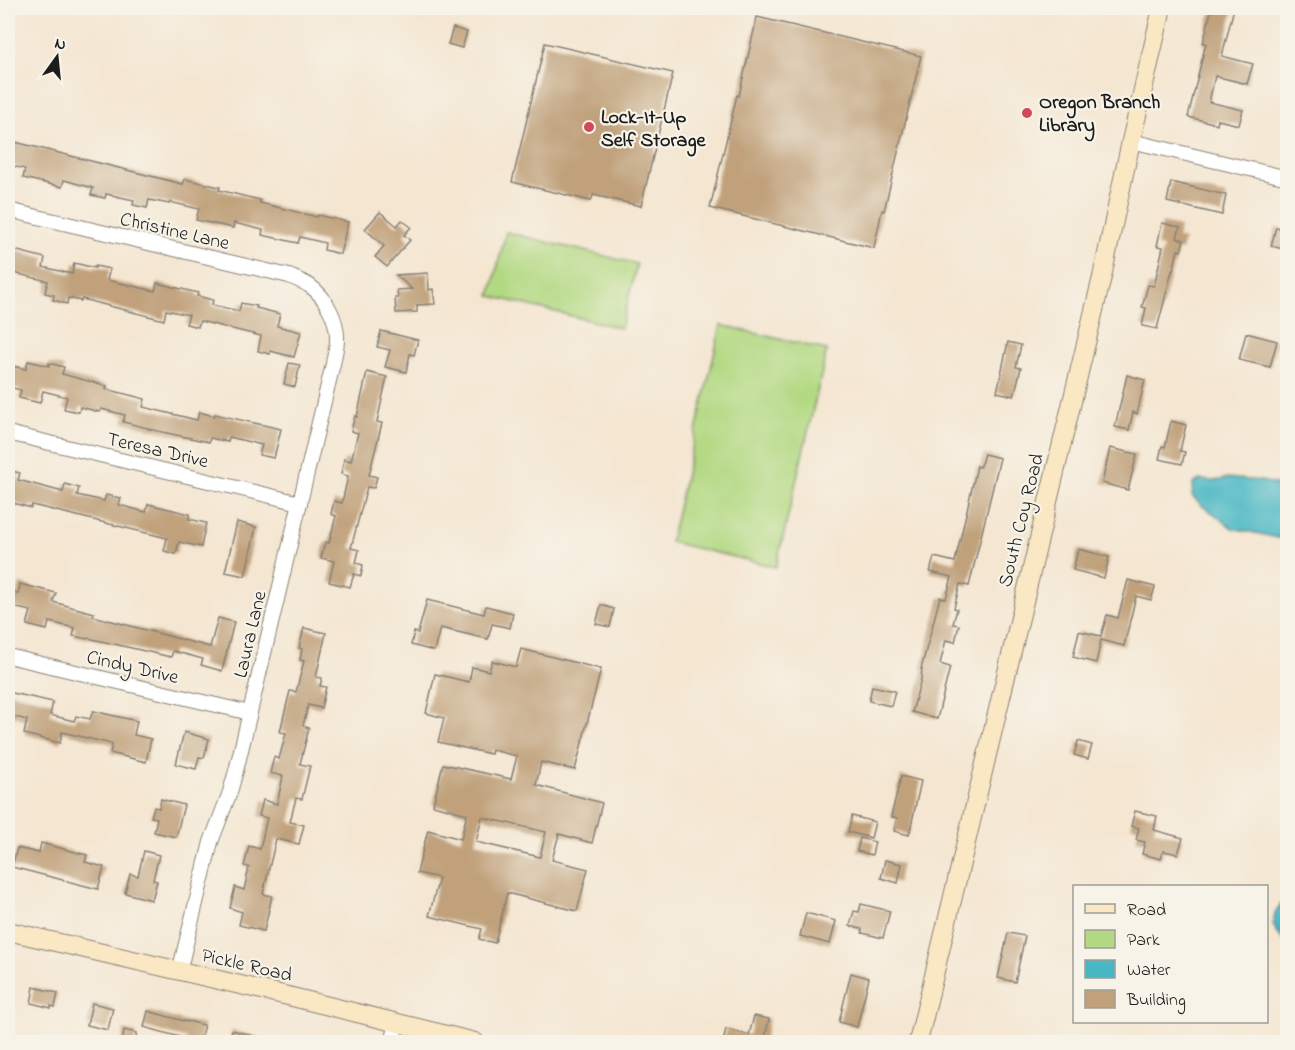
<svg xmlns="http://www.w3.org/2000/svg" width="1295" height="1050" font-family="'Indie Flower',sans-serif">
	<rect width="100%" height="100%" fill="#f7f3e8"/>
	<filter id="ink" filterUnits="userSpaceOnUse"><feTurbulence type="fractalNoise" baseFrequency=".0167" numOctaves="2"/><feDisplacementMap in="SourceGraphic" scale="12" xChannelSelector="R" yChannelSelector="G"/><feConvolveMatrix kernelMatrix="1 2 1 2 8 2 1 2 1" color-interpolation-filters="sRGB"/></filter>
	<filter id="wash" filterUnits="userSpaceOnUse"><feTurbulence type="fractalNoise" baseFrequency=".008" numOctaves="4" result="noise"/><feDisplacementMap in="SourceGraphic" scale="24" xChannelSelector="R" yChannelSelector="G"/><feGaussianBlur stdDeviation="1.35" result="paint"/><feColorMatrix in="noise" values="0 0 0 0 0 0 0 0 0 0 0 0 0 0 0 0 0 1.4 0 .05"/><feComposite in="paint" operator="in"/></filter>
	<g filter="url(#wash)">
		<rect width="100%" height="100%" fill="#f4e6d1"/>
		<g fill="#b3d983" stroke="#687a50" stroke-width="1.5">
			<polygon points="506,232 637,264 621,328 490,296"/>
			<polygon points="721,325 827,350 776,567 670,542"/>
		</g>
		<g fill="#4ab7c4" stroke="#336a70" stroke-width="1.5">
			<path d="M1227,478L1262,481L1287,487V538H1278L1232,528L1213,513L1202,506L1192,496L1193,484C1200,478 1203,480 1212,481C1217,481 1222,480 1227,478Z"/>
			<polygon points="1287,869 1287,944 1277,933 1273,924 1275,913 1284,899 1284,873"/>
		</g>
		<g id="blocks">
			<g fill="#c0a17b" fill-rule="evenodd">
				<polygon points="1212,8 1234,8 1222,56 1253,64 1247,84 1215,76 1209,102 1243,110 1239,125 1218,120 1217,124 1188,117 1206,43 1203,43"/>
				<polygon points="757,17 921,56 884,211 882,210 874,248 710,208 737,95 739,96"/>
				<polygon points="453,28 467,32 462,48 448,44"/>
				<polygon points="545,43 673,73 641,206 593,195 591,201 512,182"/>
				<polygon points="11,141 183,184 185,179 220,187 219,190 260,200 260,203 317,217 318,215 348,222 340,254 324,250 325,243 300,237 298,243 262,235 263,230 234,223 233,228 196,220 199,209 170,202 169,204 149,200 147,208 133,205 134,200 106,194 105,198 91,195 93,188 64,180 62,187 23,178 25,169 8,165 8,156"/>
				<polygon points="1171,182 1226,195 1222,215 1167,202"/>
				<polygon points="380,212 397,226 402,220 411,227 404,235 410,240 387,267 375,257 384,246 365,229"/>
				<polygon points="1162,223 1180,227 1177,238 1184,240 1181,251 1178,250 1173,271 1172,271 1157,329 1142,326 1146,308 1142,307 1148,285 1154,286 1163,247 1157,246"/>
				<polygon points="1276,227 1287,230 1287,250 1271,246"/>
				<polygon points="14,250 45,258 43,267 72,274 74,263 95,268 95,266 110,269 107,280 155,291 157,283 198,293 197,296 213,300 212,305 239,311 241,303 257,306 256,308 280,314 277,326 301,332 294,357 270,351 270,354 258,351 261,336 200,321 198,327 186,324 189,315 166,310 164,320 82,299 81,301 68,298 67,304 53,300 54,295 45,293 48,281 9,272"/>
				<polygon points="428,273 429,290 433,289 435,304 417,305 417,312 396,313 395,298 398,298 397,290 412,289 396,275"/>
				<polygon points="381,331 418,340 414,355 410,354 406,372 385,367 390,350 377,347"/>
				<polygon points="1246,333 1277,341 1270,367 1239,360"/>
				<polygon points="1008,342 1021,345 1016,367 1021,368 1014,396 997,392"/>
				<polygon points="28,361 49,366 49,363 64,367 62,374 107,386 106,389 145,399 143,407 197,420 199,412 214,416 215,414 281,429 274,458 259,455 262,445 229,437 228,442 210,438 209,442 148,429 148,428 123,422 125,415 101,409 100,412 80,407 79,412 64,409 67,397 43,391 40,403 19,398 21,390 8,387 8,365 26,369"/>
				<polygon points="289,363 300,365 295,387 284,384"/>
				<polygon points="367,372 387,377 377,422 382,423 369,475 377,477 374,488 367,487 351,548 359,550 356,563 363,565 361,576 354,574 350,587 329,582 334,561 321,558 325,542 329,543 336,516 331,514 334,501 342,503 348,476 341,474 344,459 351,461 358,433 351,431 355,416 357,417"/>
				<polygon points="1127,375 1145,380 1137,414 1133,412 1129,430 1115,427"/>
				<polygon points="1171,421 1186,425 1180,451 1185,452 1182,464 1159,459 1162,446 1165,447"/>
				<polygon points="1110,448 1137,454 1128,490 1102,483"/>
				<polygon points="984,454 1000,458 969,586 960,584 954,608 957,609 953,624 959,625 955,642 946,640 940,664 950,667 937,719 912,712 921,679 922,669 921,669 940,597 946,599 952,577 930,572 934,557 955,562 977,466 980,467"/>
				<polygon points="8,470 20,473 18,480 63,492 65,484 79,488 77,495 104,501 106,495 121,498 119,505 146,512 148,504 190,514 189,519 206,523 201,547 179,542 176,554 164,551 167,538 32,505 31,508 13,503 12,507 8,506"/>
				<polygon points="237,522 256,527 245,576 225,572"/>
				<polygon points="1078,549 1109,557 1104,578 1073,570"/>
				<polygon points="1128,580 1155,587 1151,600 1136,596 1124,646 1101,640 1096,663 1073,657 1079,631 1101,636 1107,615 1118,618"/>
				<polygon points="20,584 56,593 53,602 94,613 93,616 210,647 218,618 234,622 222,671 201,665 203,659 173,651 171,657 88,638 87,639 73,636 75,628 49,622 47,630 27,625 31,611 8,606 8,592 18,594"/>
				<polygon points="427,600 484,614 486,606 513,613 510,628 492,624 488,639 440,628 434,651 411,645 414,632 418,633"/>
				<polygon points="601,605 614,609 610,627 596,624"/>
				<polygon points="304,628 326,633 316,677 322,678 320,686 326,687 321,708 308,705 303,726 309,728 300,764 310,766 302,799 296,798 290,822 304,825 299,844 276,839 263,894 272,896 264,931 239,925 242,912 230,908 235,887 244,890 249,867 244,866 249,846 260,849 267,818 259,816 263,800 277,804 283,776 270,773 274,757 279,759 286,733 280,732 284,715 290,691 296,692 304,661 300,660 302,649 299,648"/>
				<path d="M521,649L601,669L575,770L541,762L536,785L602,803L592,843L559,834L552,860L588,869L577,911L507,893L495,943L479,939L482,929L429,916L439,878L417,873L428,830L461,839L467,814L433,805L443,764L511,779L517,756L492,750L491,754L438,742L444,718L426,713L435,674L469,682L472,667L489,671L492,661L516,667ZM482,817L546,832L540,857L476,842Z"/>
				<polygon points="872,686 895,691 891,706 869,701"/>
				<polygon points="8,692 53,702 50,715 74,721 76,716 90,719 93,711 137,721 134,735 151,739 146,762 110,753 112,744 62,732 60,743 24,734 27,720 8,715"/>
				<polygon points="184,732 209,739 204,758 199,757 196,769 176,764"/>
				<polygon points="1078,741 1092,745 1088,759 1074,755"/>
				<polygon points="901,776 921,781 909,835 894,831 897,818 891,817"/>
				<polygon points="161,799 184,805 176,837 154,832 157,818 151,817 154,807 159,808"/>
				<polygon points="1135,811 1157,816 1154,830 1183,838 1178,854 1163,851 1161,859 1142,854 1145,842 1136,840 1139,828 1131,826"/>
				<polygon points="852,816 875,822 871,838 848,832"/>
				<polygon points="860,838 875,842 872,855 857,851"/>
				<polygon points="41,843 87,855 85,862 104,867 98,889 12,867 17,848 39,853"/>
				<polygon points="144,851 159,855 153,880 157,881 152,900 125,893 130,874 138,876"/>
				<polygon points="885,860 902,864 898,883 881,878"/>
				<polygon points="861,904 890,911 883,938 862,933 862,929 850,926 854,911 859,912"/>
				<polygon points="806,913 836,921 830,944 800,936"/>
				<polygon points="1008,933 1025,936 1015,982 998,978"/>
				<polygon points="851,973 869,978 857,1027 839,1022"/>
				<polygon points="34,987 58,993 55,1007 51,1006 51,1008 31,1003"/>
				<polygon points="92,1003 113,1008 108,1030 87,1025"/>
				<polygon points="148,1011 187,1022 188,1021 204,1025 200,1042 186,1042 187,1039 144,1027"/>
				<polygon points="754,1016 769,1019 764,1042 723,1042 726,1029 749,1035"/>
				<polygon points="124,1030 137,1033 135,1042 122,1042"/>
				<polygon points="232,1030 265,1039 264,1042 229,1042"/>
			</g>
		</g>
	</g>
	<g filter="url(#ink)">
		<use href="#blocks" fill-opacity="0" stroke="#888176" stroke-width="1.5"/>
		<g fill="none" stroke-linecap="round" stroke-linejoin="round">
			<defs>
				<g id="street">
					<polyline points="1131,141 1288,178"/>
					<path d="M8,210L289,276C296,279 304,282 310,286C326,297 338,321 337,340C337,348 334,356 333,364L236,771L230,792L211,842L179,972"/>
					<polyline points="8,433 300,503"/>
					<polyline points="8,656 250,713"/>
					<polyline points="392,1042 397,1024"/>
				</g>
				<g id="secondary">
					<polyline points="8,931 288,996 475,1042"/>
					<polyline points="918,1042 1102,277 1131,141 1162,8"/>
				</g>
			</defs>
			<use href="#street" stroke="#888176" stroke-width="16"/>
			<use href="#secondary" stroke="#888176" stroke-width="20"/>
			<use href="#street" stroke="#fff" stroke-width="14"/>
			<use href="#secondary" stroke="#fae7c3" stroke-width="18"/>
		</g>
	</g>
	<g fill="#d1495b" stroke="#f7f3e8" stroke-width="2">
		<circle cx="1027" cy="113" r="6"/>
		<circle cx="589" cy="127" r="6"/>
	</g>
	<g text-anchor="middle" stroke-width="4.5" stroke-linejoin="round" paint-order="stroke">
		<g font-size="20" font-weight="bold" fill="#1c1c1c" stroke="#f7f3e8" text-anchor="start">
			<text x="1039" y="108">Oregon Branch<tspan x="1039" dy="23">Library</tspan></text>
			<text x="601" y="123">Lock-It-Up<tspan x="601" dy="23">Self Storage</tspan></text>
		</g>
		<g font-size="20" fill="#1c1c1c" stroke="#f7f3e8">
			<text transform="translate(175 230) rotate(13)" y="7">Christine Lane</text>
			<text transform="translate(158 449) rotate(13)" y="7">Teresa Drive</text>
			<text transform="translate(1020 520) rotate(-76)" y="7">South Coy Road</text>
			<text transform="translate(249 634) rotate(-77)" y="7">Laura Lane</text>
			<text transform="translate(133 666) rotate(13)" y="7">Cindy Drive</text>
			<text transform="translate(247 964) rotate(13)" y="7">Pickle Road</text>
		</g>
	</g>
	<rect width="1295" height="1050" fill="none" stroke="#f7f3e8" stroke-width="30"/>
	<rect x="1073" y="885" width="195" height="138" fill="#f7f3e8" stroke="#9f9d96" stroke-width="1.5"/>
	<rect x="1085" y="904" width="30" height="9" fill="#fae7c3" stroke="#9f9d96" stroke-width="1.5"/>
	<text x="1127" y="915" font-size="18" fill="#1c1c1c">Road</text>
	<rect x="1085" y="930" width="30" height="18" fill="#b3d983" stroke="#9f9d96" stroke-width="1.5"/>
	<text x="1127" y="945" font-size="18" fill="#1c1c1c">Park</text>
	<rect x="1085" y="960" width="30" height="18" fill="#4ab7c4" stroke="#9f9d96" stroke-width="1.5"/>
	<text x="1127" y="975" font-size="18" fill="#1c1c1c">Water</text>
	<rect x="1085" y="990" width="30" height="18" fill="#c0a17b" stroke="#9f9d96" stroke-width="1.5"/>
	<text x="1127" y="1005" font-size="18" fill="#1c1c1c">Building</text>
	<g transform="translate(57 57) rotate(15)" stroke="#f7f3e8" stroke-width="4.5" paint-order="stroke">
	<path d="M0-4.5L10 22L0 15L-10 22Z" fill="#1c1c1c"/>
	<text y="-9" font-size="16" font-weight="bold" text-anchor="middle" fill="#1c1c1c">N</text>
	</g>
</svg>
